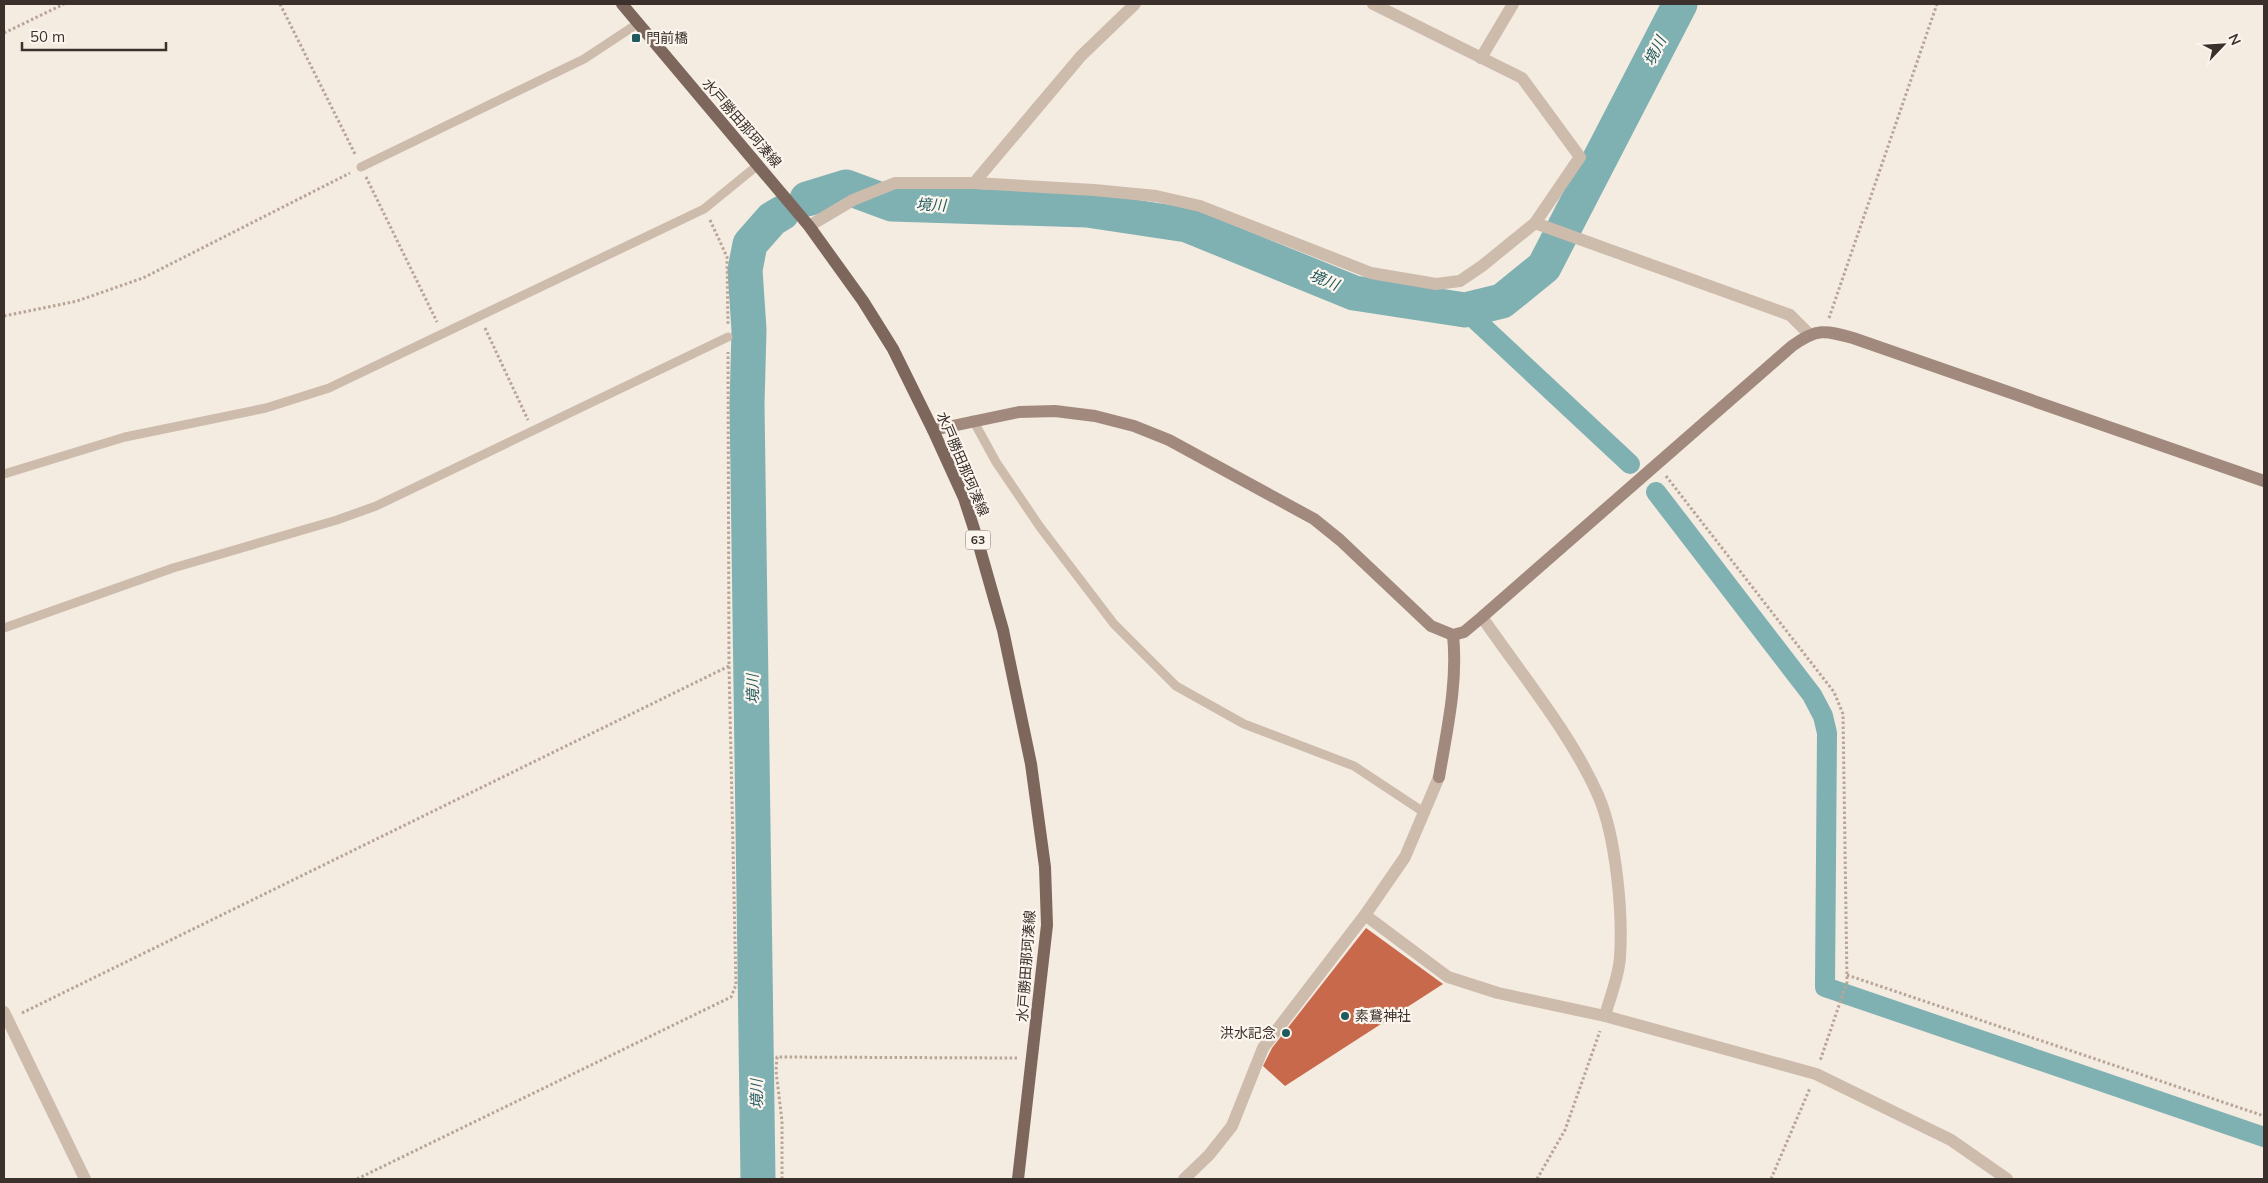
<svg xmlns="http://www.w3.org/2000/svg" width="2268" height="1183" font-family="Mulish,'Noto Sans JP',sans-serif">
	<rect width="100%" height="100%" fill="#f4ebe1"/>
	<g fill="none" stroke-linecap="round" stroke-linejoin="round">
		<g stroke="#7fb0b2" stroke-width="20">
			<polyline points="1465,310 1630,464"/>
			<polyline points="1656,492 1812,695 1823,716 1827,733 1825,987 2264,1137"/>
		</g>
		<g stroke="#7fb0b2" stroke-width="35">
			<polyline points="807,199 846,187 892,204 1087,210 1187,225 1354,293 1465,310 1502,301 1544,267 1680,4"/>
			<polyline points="758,1179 747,404 749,330 745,270 750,244 772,219 782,213"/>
		</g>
	</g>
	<polygon fill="#c8694b" points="1366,928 1443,984 1285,1086 1263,1066 1272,1048"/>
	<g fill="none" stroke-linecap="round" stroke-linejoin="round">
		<g stroke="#b9a596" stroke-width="3" stroke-dasharray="2.5 2.5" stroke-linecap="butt">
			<polyline points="280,4 356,156"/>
			<polyline points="4,33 64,4"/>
			<polyline points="366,177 437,322"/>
			<polyline points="710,220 727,257 728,325"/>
			<polyline points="4,316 77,301 143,278 350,173"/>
			<polyline points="1829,318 1937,4"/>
			<polyline points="485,328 528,420"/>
			<polyline points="1666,476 1834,692 1843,714 1847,982 1820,1061"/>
			<polyline points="1847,975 2264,1116"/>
			<polyline points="22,1013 729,666"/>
			<polyline points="357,1179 731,997 736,985 729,666 728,352"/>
			<polyline points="782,1179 782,1121 776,1071 777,1057 1017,1058"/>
			<polyline points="1537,1179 1565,1130 1600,1031"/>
			<polyline points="1771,1179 1810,1088"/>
		</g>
		<g stroke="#cdbbac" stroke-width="9">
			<polyline points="361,167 584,59 637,24"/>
			<polyline points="973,420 996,462 1040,527 1114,624 1176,686 1244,724 1354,766 1425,813"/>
			<polyline points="4,474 125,437 266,408 329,388 704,209 758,165"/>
			<polyline points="4,628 173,568 337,520 376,506 728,337"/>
		</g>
		<g stroke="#cdbbac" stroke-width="12">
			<polyline points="1481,58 1513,4"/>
			<polyline points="974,183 1081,56 1135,4"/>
			<polyline points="1535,223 1790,315 1809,334"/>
			<polyline points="809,226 853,200 895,183 974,183 1094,190 1156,196 1200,206 1371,273 1436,284 1460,281 1482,266 1535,223 1580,157 1522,78 1373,4"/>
			<path d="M1482,617C1521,674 1570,732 1598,795C1616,836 1623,913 1620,957C1619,976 1610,997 1605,1016"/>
			<polyline points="1365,915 1448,977 1498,993 1605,1016 1816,1074 1951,1140 2007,1179"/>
			<polyline points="4,1012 85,1179"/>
			<polyline points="1184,1179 1209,1155 1232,1126 1263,1048 1365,915 1405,857 1439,777"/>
		</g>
		<g stroke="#a18a7d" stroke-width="12">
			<path d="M933,430L1019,412L1055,411L1095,416L1134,426L1169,440L1314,519L1340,540L1431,626L1453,635L1464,632L1482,617L1792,346C1817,328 1825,330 1853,338L2264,481"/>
			<path d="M1439,777C1447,730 1458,682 1453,635"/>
		</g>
		<polyline stroke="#7d675c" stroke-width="12" points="622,4 809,226 863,301 893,349 933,430 964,498 976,535 1003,630 1031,764 1045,867 1047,925 1018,1179"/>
	</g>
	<g fill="#1f5a5e" stroke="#fbf5ee" stroke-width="2">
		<rect x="631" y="33" width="10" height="10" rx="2.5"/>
		<circle cx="1345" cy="1016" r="5"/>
		<circle cx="1286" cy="1033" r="5"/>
	</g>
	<g text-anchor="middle" stroke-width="4.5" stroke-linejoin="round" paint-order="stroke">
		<rect fill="#fbf5ee" stroke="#756b66" stroke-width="1" x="965.5" y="530.5" width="25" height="19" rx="4"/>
		<g font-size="12" font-weight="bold" fill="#3b302b">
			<text x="978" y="544">63</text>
		</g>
		<g font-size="14" fill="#3b302b" stroke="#fbf5ee" text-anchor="start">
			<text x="646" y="43">門前橋</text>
			<text x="1355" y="1021">素鵞神社</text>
			<text x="1276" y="1038" text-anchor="end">洪水記念</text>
		</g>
		<g font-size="14" fill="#3b302b" stroke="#fbf5ee">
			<text transform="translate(742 123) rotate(49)" y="5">水戸勝田那珂湊線</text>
			<text transform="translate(963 464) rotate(67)" y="5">水戸勝田那珂湊線</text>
			<text transform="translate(1026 966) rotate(-86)" y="5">水戸勝田那珂湊線</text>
		</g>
		<g font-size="15" font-style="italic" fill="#1f5a5e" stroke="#fbf5ee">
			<text transform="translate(1655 51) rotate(-63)" y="5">境川</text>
			<text transform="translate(931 205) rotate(2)" y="5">境川</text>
			<text transform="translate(1324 280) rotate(22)" y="5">境川</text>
			<text transform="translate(753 689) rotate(-91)" y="5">境川</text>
			<text transform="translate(757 1094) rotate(-91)" y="5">境川</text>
		</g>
	</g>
	<rect width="2268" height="1183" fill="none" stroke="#3b302b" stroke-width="10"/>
	<g transform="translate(2223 45) rotate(65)" stroke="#fbf5ee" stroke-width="4" paint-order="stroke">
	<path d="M0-4L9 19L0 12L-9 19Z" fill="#3b302b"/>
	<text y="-8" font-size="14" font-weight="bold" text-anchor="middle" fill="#3b302b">N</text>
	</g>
	<path d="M22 42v8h144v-8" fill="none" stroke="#3b302b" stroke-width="2.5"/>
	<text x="30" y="42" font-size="15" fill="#3b302b" stroke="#fbf5ee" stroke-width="4" paint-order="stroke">50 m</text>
</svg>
